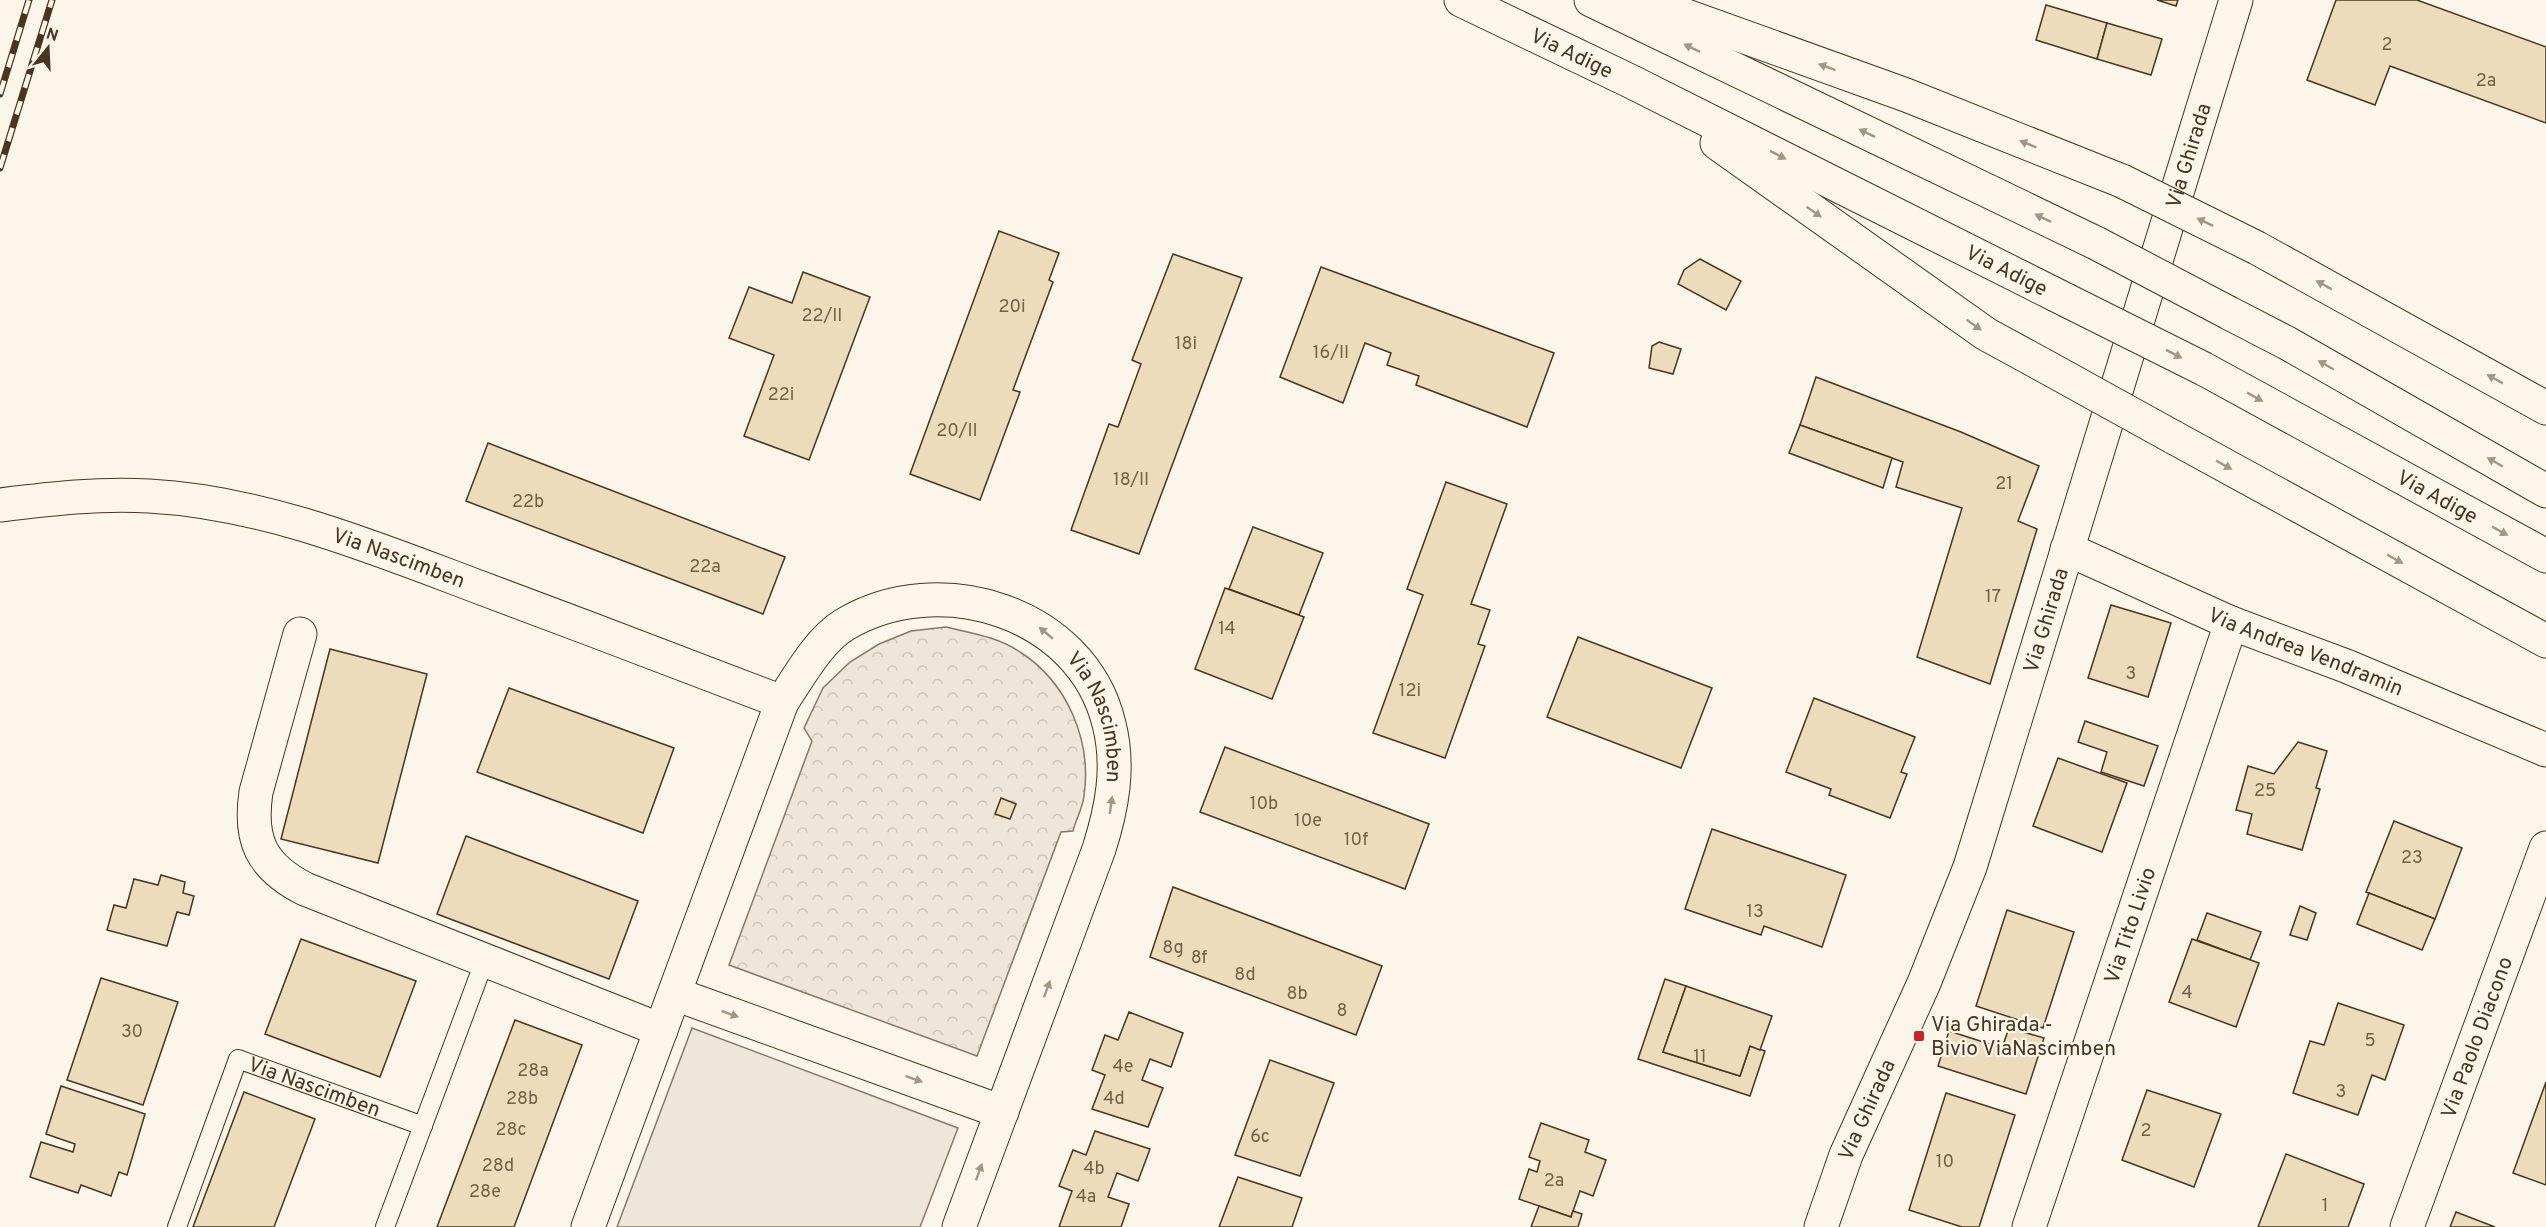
<svg xmlns="http://www.w3.org/2000/svg" width="2546" height="1227" font-family="Overpass,sans-serif">
	<defs>
		<pattern id="forest-crowns" width="20" height="18" patternUnits="userSpaceOnUse" patternTransform="scale(1.5)"><rect width="20" height="18" fill="#ede6d9"/><path d="M2 6a3 3 0 1 1 6 0M12 15a3 3 0 1 1 6 0" fill="none" stroke="#cdc6ba"/></pattern>
	</defs>
	<rect width="100%" height="100%" fill="#fbf6e9"/>
	<path fill="url(#forest-crowns)" stroke="#887966" stroke-width="1.5" d="M946,627C971,633 998,637 1020,652C1067,682 1092,740 1084,796C1083,807 1076,819 1073,831L1061,832L977,1056L729,965L812,741L804,728L823,688L850,662L879,644L911,631Z"/>
	<polygon fill="#ede7d9" stroke="#887966" stroke-width="1.5" points="692,1028 958,1128 920,1227 617,1227"/>
	<g fill="#ecdcbc" stroke="#4a3520" stroke-width="1.5">
		<polygon points="2157,0 2178,0 2176,6"/>
		<polygon points="2336,0 2417,0 2546,47 2546,123 2390,66 2375,105 2307,80"/>
		<polygon points="2046,5 2107,23 2097,59 2036,40"/>
		<polygon points="2107,23 2162,39 2151,75 2097,59"/>
		<polygon points="999,231 1059,253 1049,280 1053,282 1013,390 1020,392 980,500 910,474"/>
		<polygon points="1173,254 1242,278 1139,554 1071,530 1109,424 1118,427 1141,364 1132,360"/>
		<polygon points="1700,259 1741,281 1726,310 1678,284 1684,270"/>
		<polygon points="1321,267 1554,353 1527,427 1416,385 1419,376 1387,365 1391,353 1365,343 1343,403 1280,377"/>
		<polygon points="803,272 870,297 809,460 744,436 774,355 729,338 749,287 792,303"/>
		<polygon points="1659,342 1681,349 1673,374 1649,368 1652,346"/>
		<polygon points="1816,377 1961,432 2039,466 2018,521 2037,529 1990,684 1917,657 1962,508 1896,487 1903,462 1800,425"/>
		<polygon points="1800,425 1892,458 1883,488 1789,453"/>
		<polygon points="488,443 785,557 763,614 466,501"/>
		<polygon points="1446,482 1507,504 1471,604 1490,610 1478,644 1485,646 1445,758 1373,733 1423,595 1407,589"/>
		<polygon points="1253,527 1323,553 1299,615 1229,589"/>
		<polygon points="1225,588 1304,617 1272,699 1195,669"/>
		<polygon points="2111,605 2171,623 2148,697 2088,678"/>
		<polygon points="1578,637 1712,688 1681,768 1547,717"/>
		<polygon points="330,649 427,674 378,863 281,839"/>
		<polygon points="509,688 674,748 643,833 477,772"/>
		<polygon points="1814,698 1915,737 1901,772 1907,774 1890,818 1829,795 1831,789 1786,772"/>
		<polygon points="2085,721 2158,746 2144,786 2101,772 2107,752 2078,742"/>
		<polygon points="2298,742 2327,751 2316,788 2320,789 2302,850 2247,834 2252,814 2236,810 2248,766 2274,774"/>
		<polygon points="1225,747 1429,824 1405,889 1200,812"/>
		<polygon points="2058,758 2127,783 2102,852 2033,826"/>
		<polygon points="1001,798 1016,804 1010,819 995,814"/>
		<polygon points="2394,821 2462,848 2435,919 2366,892"/>
		<polygon points="1712,829 1846,875 1822,947 1764,926 1761,935 1685,909"/>
		<polygon points="466,836 638,901 609,979 437,914"/>
		<polygon points="161,875 185,882 183,893 194,896 189,915 177,912 167,946 107,930 114,905 126,908 134,879 158,885"/>
		<polygon points="1173,887 1382,966 1356,1035 1150,957"/>
		<polygon points="2369,893 2435,919 2422,950 2357,924"/>
		<polygon points="2300,906 2316,913 2307,940 2290,935"/>
		<polygon points="2007,910 2074,932 2043,1028 1976,1006"/>
		<polygon points="2207,913 2261,932 2250,960 2197,940"/>
		<polygon points="301,939 416,981 380,1077 265,1034"/>
		<polygon points="2192,939 2259,963 2236,1027 2169,1002"/>
		<polygon points="101,978 178,1002 143,1105 67,1080"/>
		<polygon points="1665,979 1686,986 1663,1052 1740,1076 1750,1046 1765,1051 1750,1096 1638,1059"/>
		<polygon points="1686,986 1772,1016 1760,1050 1750,1046 1740,1076 1663,1052"/>
		<polygon points="2338,1003 2404,1025 2385,1080 2372,1075 2358,1115 2293,1093 2310,1041 2324,1045"/>
		<polygon points="1129,1012 1183,1033 1171,1067 1150,1059 1142,1080 1163,1088 1148,1127 1092,1109 1105,1075 1092,1070 1105,1035 1118,1040"/>
		<polygon points="515,1020 582,1045 514,1227 437,1227"/>
		<polygon points="2009,1028 2044,1038 2026,1094 1938,1066 1949,1031 2002,1048"/>
		<polygon points="1270,1060 1334,1083 1300,1176 1235,1155"/>
		<polygon points="2546,1082 2546,1185 2513,1173"/>
		<polygon points="61,1086 145,1114 127,1175 119,1172 111,1196 81,1185 78,1193 30,1177 41,1142 73,1152 75,1144 46,1134"/>
		<polygon points="2147,1090 2221,1114 2194,1187 2122,1160"/>
		<polygon points="244,1092 315,1119 274,1227 193,1227"/>
		<polygon points="1946,1093 2015,1115 1979,1227 1962,1227 1909,1210"/>
		<polygon points="1541,1123 1589,1140 1585,1152 1606,1160 1593,1196 1580,1191 1571,1217 1519,1199 1529,1169 1537,1172 1540,1161 1529,1157"/>
		<polygon points="1095,1131 1150,1149 1138,1181 1117,1173 1108,1197 1129,1204 1121,1227 1059,1227 1072,1191 1059,1186 1073,1150 1086,1155"/>
		<polygon points="2286,1154 2364,1184 2348,1227 2258,1227"/>
		<polygon points="1238,1177 1302,1198 1292,1227 1219,1227"/>
		<polygon points="1539,1206 1571,1217 1573,1211 1582,1214 1578,1227 1531,1227"/>
		<polygon points="2456,1212 2495,1227 2450,1227"/>
	</g>
	<g fill="none" stroke-linecap="round" stroke-linejoin="round">
		<defs>
			<g id="service">
				<path id="s1" d="M177,1227L238,1059L423,1126"/>
				<polyline points="385,1227 484,962"/>
			</g>
			<g id="minor">
				<path id="s2" d="M0,505C50,499 99,493 149,496C260,502 365,544 468,583C573,622 677,662 782,702"/>
				<path id="s3" d="M2067,549L2231,623L2346,666L2546,750"/>
				<path d="M300,634L256,792C249,839 260,866 305,889L661,1030"/>
				<polyline points="675,994 1002,1112"/>
				<path id="s4" d="M588,1227L782,702C798,678 819,640 844,625C938,568 1082,611 1109,724C1120,767 1112,808 1099,849L959,1227"/>
				<path id="s5" d="M1821,1227L1846,1155L1924,983L1970,867L2236,0"/>
				<path id="s6" d="M2029,1227L2231,623"/>
				<path id="s7" d="M2407,1227L2546,848"/>
			</g>
			<g id="trunk">
				<path id="s8" d="M1461,0L1630,81L2066,300"/>
				<polyline points="1591,0 2096,243"/>
				<polyline points="1642,0 1906,95 2122,181"/>
				<polyline points="1717,143 1986,334 2041,364"/>
				<polyline points="2257,248 2546,408"/>
				<polyline points="2229,313 2287,343 2546,491"/>
				<path id="s9" d="M2204,369L2546,556"/>
				<polyline points="2173,437 2546,641"/>
			</g>
		</defs>
		<use href="#service" stroke="#4a3520" stroke-width="20"/>
		<use href="#minor" stroke="#4a3520" stroke-width="35"/>
		<use href="#trunk" stroke="#4a3520" stroke-width="35"/>
		<use href="#service" stroke="#fbf6e9" stroke-width="18"/>
		<use href="#minor" stroke="#fbf6e9" stroke-width="33"/>
		<use href="#trunk" stroke="#fbf6e9" stroke-width="33"/>
		<defs>
			<g id="rail">
				<polyline points="0,94 29,0"/>
				<polyline points="0,168 52,0"/>
			</g>
		</defs>
		<use href="#rail" stroke="#4a3520" stroke-width="7"/>
		<use href="#rail" stroke="#fbf6e9" stroke-width="4.5" stroke-dasharray="14" stroke-linecap="butt"/>
		<defs>
			<g id="trunk-bridge">
				<polyline points="2122,181 2257,248"/>
				<polyline points="2096,243 2229,313"/>
				<polyline points="2066,300 2204,369"/>
				<polyline points="2041,364 2173,437"/>
			</g>
		</defs>
		<use href="#trunk-bridge" stroke="#4a3520" stroke-width="35" stroke-linecap="butt"/>
		<use href="#trunk-bridge" stroke="#fbf6e9" stroke-width="33"/>
	</g>
	<defs><path id="oneway-solid" d="M-6-.8H1V-3.2L6.5 0L1 3.2V.8H-6Z" transform="scale(1.5)"/></defs>
	<g fill="#a29684">
		<use href="#oneway-solid" transform="translate(1692 48) rotate(-154)"/>
		<use href="#oneway-solid" transform="translate(1827 67) rotate(-160)"/>
		<use href="#oneway-solid" transform="translate(1867 133) rotate(-154)"/>
		<use href="#oneway-solid" transform="translate(2028 144) rotate(-158)"/>
		<use href="#oneway-solid" transform="translate(1778 155) rotate(27)"/>
		<use href="#oneway-solid" transform="translate(1814 212) rotate(35)"/>
		<use href="#oneway-solid" transform="translate(2043 218) rotate(-154)"/>
		<use href="#oneway-solid" transform="translate(2205 222) rotate(-154)"/>
		<use href="#oneway-solid" transform="translate(2324 285) rotate(-151)"/>
		<use href="#oneway-solid" transform="translate(1974 325) rotate(35)"/>
		<use href="#oneway-solid" transform="translate(2174 354) rotate(27)"/>
		<use href="#oneway-solid" transform="translate(2326 365) rotate(-150)"/>
		<use href="#oneway-solid" transform="translate(2495 379) rotate(-151)"/>
		<use href="#oneway-solid" transform="translate(2255 397) rotate(29)"/>
		<use href="#oneway-solid" transform="translate(2495 462) rotate(-150)"/>
		<use href="#oneway-solid" transform="translate(2224 465) rotate(29)"/>
		<use href="#oneway-solid" transform="translate(2500 531) rotate(29)"/>
		<use href="#oneway-solid" transform="translate(2395 559) rotate(29)"/>
		<use href="#oneway-solid" transform="translate(1046 633) rotate(-140)"/>
		<use href="#oneway-solid" transform="translate(1111 805) rotate(-82)"/>
		<use href="#oneway-solid" transform="translate(1047 989) rotate(-70)"/>
		<use href="#oneway-solid" transform="translate(730 1014) rotate(20)"/>
		<use href="#oneway-solid" transform="translate(914 1079) rotate(20)"/>
		<use href="#oneway-solid" transform="translate(979 1172) rotate(-70)"/>
	</g>
	<rect fill="#c62828" stroke="#fbf6e9" stroke-width="2" x="1913" y="1030" width="12" height="12" rx="3"/>
	<g text-anchor="middle" stroke-width="4.5" stroke-linejoin="round" paint-order="stroke">
		<g font-size="18" fill="#725f47">
			<text x="2387" y="50">2</text>
			<text x="2486" y="86">2a</text>
			<text x="1012" y="312">20i</text>
			<text x="822" y="321">22/II</text>
			<text x="1186" y="349">18i</text>
			<text x="1331" y="358">16/II</text>
			<text x="781" y="400">22i</text>
			<text x="957" y="436">20/II</text>
			<text x="1131" y="485">18/II</text>
			<text x="2004" y="489">21</text>
			<text x="528" y="507">22b</text>
			<text x="705" y="572">22a</text>
			<text x="1993" y="602">17</text>
			<text x="1227" y="634">14</text>
			<text x="2131" y="679">3</text>
			<text x="1410" y="696">12i</text>
			<text x="2265" y="796">25</text>
			<text x="1264" y="809">10b</text>
			<text x="1308" y="826">10e</text>
			<text x="1356" y="845">10f</text>
			<text x="2412" y="863">23</text>
			<text x="1755" y="917">13</text>
			<text x="1173" y="953">8g</text>
			<text x="1199" y="963">8f</text>
			<text x="1245" y="980">8d</text>
			<text x="2187" y="998">4</text>
			<text x="1297" y="999">8b</text>
			<text x="1342" y="1016">8</text>
			<text x="132" y="1037">30</text>
			<text x="2370" y="1046">5</text>
			<text x="1700" y="1062">11</text>
			<text x="1123" y="1072">4e</text>
			<text x="533" y="1076">28a</text>
			<text x="2341" y="1097">3</text>
			<text x="522" y="1104">28b</text>
			<text x="1114" y="1104">4d</text>
			<text x="511" y="1135">28c</text>
			<text x="2146" y="1136">2</text>
			<text x="1260" y="1142">6c</text>
			<text x="1945" y="1167">10</text>
			<text x="498" y="1171">28d</text>
			<text x="1094" y="1174">4b</text>
			<text x="1554" y="1186">2a</text>
			<text x="485" y="1197">28e</text>
			<text x="1086" y="1202">4a</text>
			<text x="2325" y="1211">1</text>
		</g>
		<g font-size="21" fill="#4a3520" stroke="#fbf6e9">
			<text dy="7" stroke="none"><textPath href="#s8" startOffset="123">Via Adige</textPath></text>
			<text dy="7" stroke="none"><textPath href="#s5" startOffset="1134">Via Ghirada</textPath></text>
			<text dy="7" stroke="none"><textPath href="#s8" startOffset="609">Via Adige</textPath></text>
			<text dy="7" stroke="none"><textPath href="#s9" startOffset="266">Via Adige</textPath></text>
			<text dy="7" stroke="none"><textPath href="#s2" startOffset="408">Via Nascimben</textPath></text>
			<text dy="7" stroke="none"><textPath href="#s5" startOffset="648">Via Ghirada</textPath></text>
			<text dy="7" stroke="none"><textPath href="#s3" startOffset="260">Via Andrea Vendramin</textPath></text>
			<text dy="7" stroke="none"><textPath href="#s4" startOffset="975">Via Nascimben</textPath></text>
			<text dy="7" stroke="none"><textPath href="#s6" startOffset="318">Via Tito Livio</textPath></text>
			<text dy="7" stroke="none"><textPath href="#s7" startOffset="202">Via Paolo Diacono</textPath></text>
			<text dy="7" stroke="none"><textPath href="#s1" startOffset="260">Via Nascimben</textPath></text>
			<text dy="7" stroke="none"><textPath href="#s5" startOffset="126">Via Ghirada</textPath></text>
		</g>
		<g font-size="21" fill="#4a3520" stroke="#fbf6e9" text-anchor="start">
			<text x="1931" y="1031">Via Ghirada -<tspan x="1931" dy="24">Bivio ViaNascimben</tspan></text>
		</g>
	</g>
	<g transform="translate(48 48) rotate(18)" stroke="#fbf6e9" stroke-width="4.5" paint-order="stroke">
	<path d="M0-4.5L10 22L0 15L-10 22Z" fill="#4a3520"/>
	<text y="-9" font-size="16" font-weight="bold" text-anchor="middle" fill="#4a3520">N</text>
	</g>
</svg>
